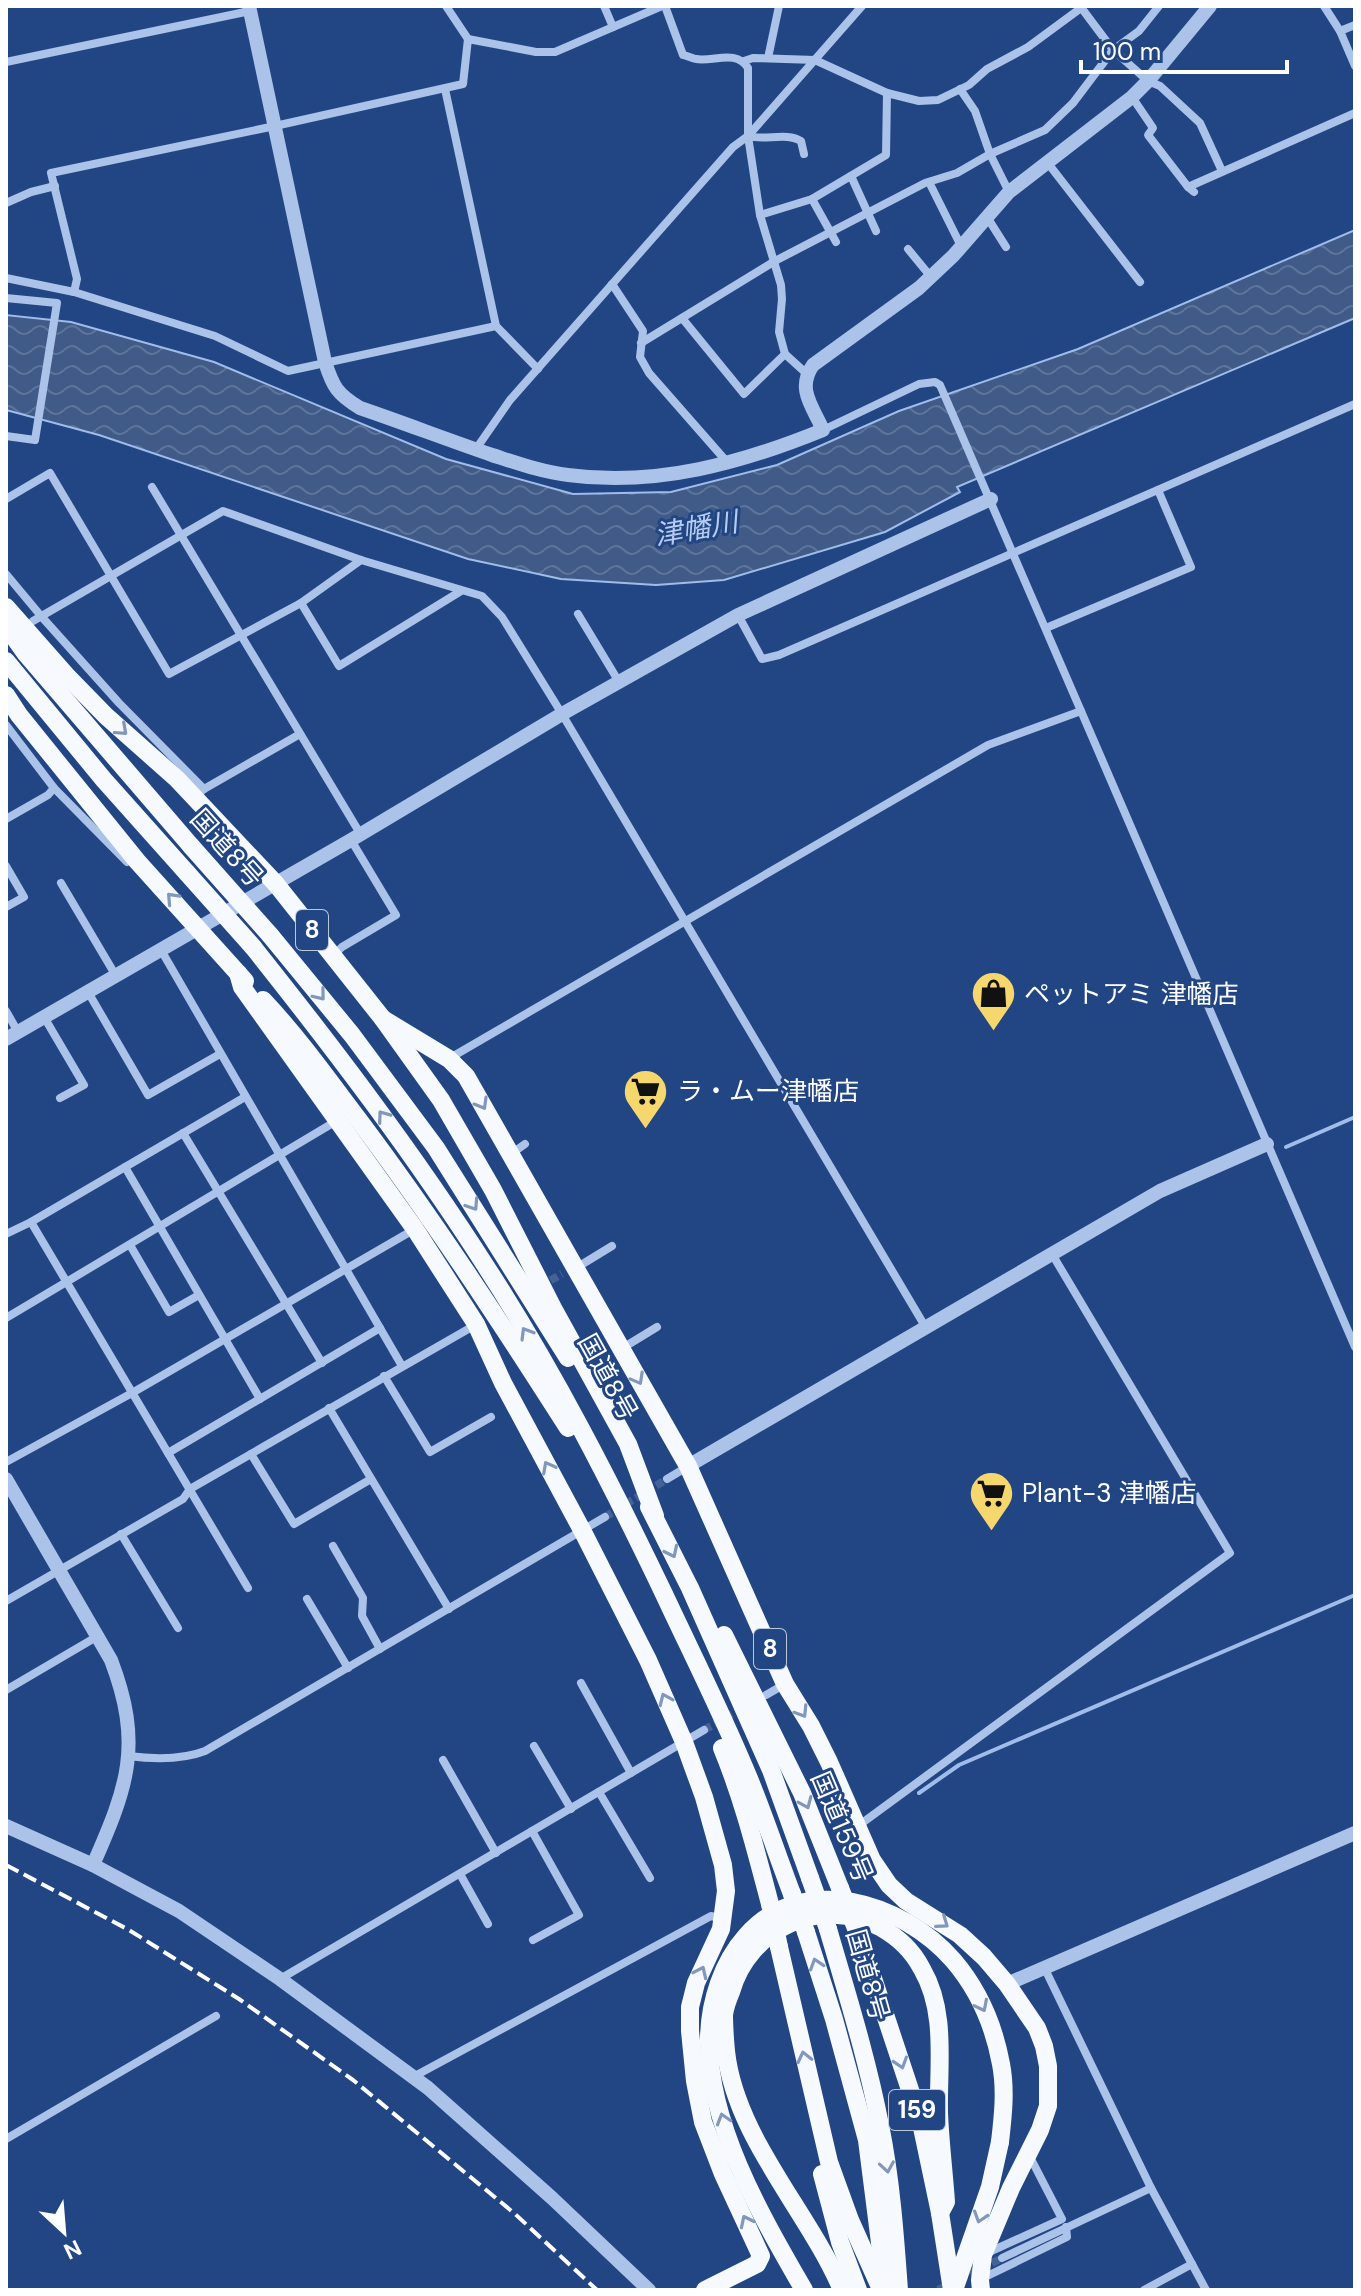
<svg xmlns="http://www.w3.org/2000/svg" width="1361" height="2296" font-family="'DM Sans','Noto Sans JP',sans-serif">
	<defs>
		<pattern id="water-waves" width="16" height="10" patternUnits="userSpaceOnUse" patternTransform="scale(2)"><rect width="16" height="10" fill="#405b88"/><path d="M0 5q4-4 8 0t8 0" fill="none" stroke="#5d749a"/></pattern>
	</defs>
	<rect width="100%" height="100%" fill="#224684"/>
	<polygon fill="url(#water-waves)" stroke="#9fbcea" stroke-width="2" points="1355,230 1355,318 957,487 960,492 885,532 724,580 656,585 561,579 468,559 99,435 6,410 6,315 71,322 214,362 446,459 573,494 671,492 777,465 899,411 1078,349"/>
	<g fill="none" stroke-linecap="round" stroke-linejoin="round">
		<g stroke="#9fbcea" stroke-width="4">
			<polyline points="1286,1147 1355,1117"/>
			<polyline points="919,1793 959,1765 1355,1595"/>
		</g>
		<g stroke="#436296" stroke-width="8" stroke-dasharray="8 4" stroke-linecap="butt">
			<polyline points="540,1286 562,1274"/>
			<polyline points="605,1517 667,1479"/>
			<polyline points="704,1730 745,1707"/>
			<polyline points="938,2290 1002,2258"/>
		</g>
		<g stroke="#abc2e9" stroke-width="8">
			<polyline points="446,6 468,39 536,52 555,52 662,6"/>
			<polyline points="604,6 613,27"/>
			<path d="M665,6L683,55C685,55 694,59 696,59C714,62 736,49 748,68V136L760,215L781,285L782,299L779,332L785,354L807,374"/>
			<polyline points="1080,6 1113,50 1148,81 1160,86 1200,123 1222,171"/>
			<polyline points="1324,6 1340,31 1355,66"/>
			<polyline points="1340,31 1355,25"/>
			<polyline points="768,58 779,6"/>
			<polyline points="744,61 753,58 815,60 887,93 919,101 938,100 969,85 987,69 1028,47 1081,8"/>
			<polyline points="6,62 250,11"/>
			<polyline points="445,89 496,326"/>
			<polyline points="960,89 975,111 990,154 1009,192"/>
			<polyline points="1132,97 1153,128 1148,135 1188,187 1194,192"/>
			<path d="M748,136C764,141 787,132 801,141L804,154"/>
			<polyline points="1047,162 1140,282"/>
			<polyline points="851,176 876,231"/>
			<polyline points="929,182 961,246"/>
			<polyline points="1188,187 1355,113"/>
			<polyline points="812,199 836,242"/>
			<polyline points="6,203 31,192 55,186"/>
			<polyline points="760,215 812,199 886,155 887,93"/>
			<polyline points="987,217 1006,247"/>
			<polyline points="908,249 931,277"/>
			<polyline points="6,278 74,292 215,336 288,371 496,326 538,369"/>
			<polyline points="612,284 643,331 640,357 649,373 727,462"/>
			<polyline points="74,292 77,279 51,173 275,126 463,84 468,39"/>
			<polyline points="6,298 57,303 35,440 6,436"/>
			<polyline points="682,318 744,394 785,354"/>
			<polyline points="641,343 775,261 925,183 957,173 990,154 1045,130 1073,103 1113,50 1139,31 1159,6"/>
			<polyline points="476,449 510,400 733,147 748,136 862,6"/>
			<polyline points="152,487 361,835"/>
			<polyline points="6,499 50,473 169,674 301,603 361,560"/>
			<polyline points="6,574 41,616 119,703 204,789 195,796"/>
			<polyline points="301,603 339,666 461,591"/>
			<polyline points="578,614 619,682"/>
			<polyline points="738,615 762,659 779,655 1355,404"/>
			<polyline points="33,621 223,511 361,560 482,596 502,617 562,714 926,1328"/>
			<polyline points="1046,628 1191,567 1158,490"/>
			<polyline points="1081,711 1355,1347"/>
			<polyline points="6,725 54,788 127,862"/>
			<polyline points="204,789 300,734"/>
			<polyline points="6,819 48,795 54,788"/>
			<polyline points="6,866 24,897 6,907"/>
			<polyline points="61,883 116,976"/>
			<polyline points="161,950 402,1366"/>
			<polyline points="333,956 342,947 396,915 351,840"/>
			<polyline points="88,992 148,1095 220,1054"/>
			<polyline points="6,1011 18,1032"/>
			<polyline points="44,1017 84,1085 60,1098"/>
			<polyline points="450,1058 988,745 1081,711 940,385 935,382 919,384 823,430"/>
			<polyline points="183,1133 322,1363"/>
			<polyline points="511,1154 525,1144"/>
			<polyline points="125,1167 260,1399"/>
			<polyline points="31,1222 248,1588"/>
			<polyline points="6,1234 31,1222 245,1097"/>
			<polyline points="130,1245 169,1312 199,1295"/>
			<polyline points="576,1268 612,1246"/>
			<polyline points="6,1318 338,1120"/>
			<polyline points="621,1349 657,1327"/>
			<polyline points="384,1376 430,1452 491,1417"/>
			<polyline points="329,1408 449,1609"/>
			<polyline points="168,1453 380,1328"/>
			<polyline points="251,1454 294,1524 371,1479"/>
			<polyline points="6,1462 132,1393 415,1229"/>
			<polyline points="667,1479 687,1467"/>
			<polyline points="121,1534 178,1628"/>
			<polyline points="333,1546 363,1598 362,1616 380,1649"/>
			<polyline points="307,1599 348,1668"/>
			<polyline points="6,1601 183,1499 190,1489 477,1324"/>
			<polyline points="581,1683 631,1773"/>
			<polyline points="6,1690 98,1636"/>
			<polyline points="766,1695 785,1684"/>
			<polyline points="534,1746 571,1809"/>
			<path d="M128,1756C152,1759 182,1760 205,1751L605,1517"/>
			<polyline points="443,1760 496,1853"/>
			<polyline points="599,1792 650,1878"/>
			<polyline points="858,1826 1230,1553 1052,1254"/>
			<polyline points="532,1831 579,1915 533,1940"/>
			<polyline points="460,1874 488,1924"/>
			<polyline points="1044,1967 1151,2188 1206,2290"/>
			<polyline points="280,1979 704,1730"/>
			<polyline points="413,2077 711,1916 723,1919"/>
			<polyline points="6,2139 216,2016"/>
			<polyline points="987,2253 1062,2219 1029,2155"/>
			<polyline points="1002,2258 1151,2188"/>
			<polyline points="981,2279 1067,2237 1066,2227"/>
			<polyline points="1144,2290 1192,2264"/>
		</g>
		<g stroke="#abc2e9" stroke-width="14">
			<path d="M249,6L325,362C333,387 337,394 360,408C404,423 448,440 492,455C517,463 542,472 568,475C656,487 742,463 823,430C813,407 796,389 813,365L919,288L953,256L1009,192L1132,97L1148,81L1210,6"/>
			<polyline points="6,1039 351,840 562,714 738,615 991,499"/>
			<polyline points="688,1466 1160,1191 1267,1144"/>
			<path d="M6,1479L111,1660C143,1744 128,1786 93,1865"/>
			<polyline points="6,1826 93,1865 179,1911 280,1979 428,2088 552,2198 649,2290"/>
			<polyline points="1007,1984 1355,1833"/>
		</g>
		<g stroke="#f6f9fe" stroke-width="18">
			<polyline points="6,607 66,675 106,716 177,779 276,884 383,1019 441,1100 493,1190 553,1308 628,1444 655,1516"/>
			<polyline points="6,626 26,654 191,846"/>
			<polyline points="6,661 104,780 187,873"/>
			<polyline points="6,695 19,715 137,861 245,981"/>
			<polyline points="270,935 352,1035 436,1148 568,1358"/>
			<path d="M253,947C335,1050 414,1154 485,1265C553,1370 610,1481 664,1594C693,1656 724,1717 750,1781C765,1818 778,1857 792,1894"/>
			<polyline points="238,973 242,987 415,1229 476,1324 503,1383 583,1532 648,1660 684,1742 704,1797 723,1865 726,1891 721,1929 696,1983 690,2007 690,2031 695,2081 703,2122 723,2174 761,2256 757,2264 705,2290"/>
			<path d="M263,1000C298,1037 327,1078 358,1119C433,1219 501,1323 568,1428"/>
			<polyline points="383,1019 449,1059 466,1076 688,1466 785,1684 811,1726 829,1762 872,1860 889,1885 906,1901 960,1935 984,1957 1007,1984 1037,2028 1044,2046 1048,2066 1048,2106 1040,2130 1011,2188 983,2255 980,2280 981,2290"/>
			<polyline points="649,1507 690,1588 771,1770 810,1878"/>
			<polyline points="724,1635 802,1793 840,1888"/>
			<path d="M722,1748C743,1799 756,1851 770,1904"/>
			<path d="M828,1929C847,1994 867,2058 880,2125C891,2179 895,2235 899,2290"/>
			<polyline points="806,1932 834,2019 867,2140 886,2290"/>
			<polyline points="859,1936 921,2123 940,2213 952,2290"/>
			<polyline points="779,1947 829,2162 850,2220 880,2287"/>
			<polyline points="822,2174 840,2242 858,2290"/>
			<path d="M804,2290C762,2217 707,2124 709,2037C710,2001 722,1963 746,1936C803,1871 902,1902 953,1960C978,1989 994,2026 1001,2064C1006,2090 1003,2116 1000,2142"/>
			<path d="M842,2290C809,2212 735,2137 726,2051C725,2040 724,2027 724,2015C725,2007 728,1999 731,1992C749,1928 821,1895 880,1927C899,1938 912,1950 922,1969C947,2012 938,2064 939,2112C940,2142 944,2172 946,2202L940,2213"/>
		</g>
		<polyline stroke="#fff" stroke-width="4" stroke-dasharray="14 6" stroke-linecap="butt" points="6,1865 129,1930 239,1999 353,2080 514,2213 597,2290"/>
		<g stroke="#f6f9fe" stroke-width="18">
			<polyline points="191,846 270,935"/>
			<polyline points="187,873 253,947"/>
			<polyline points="810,1878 828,1929"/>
			<polyline points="840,1888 859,1936"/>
			<polyline points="792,1894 806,1932"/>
			<polyline points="770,1904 779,1947"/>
			<polyline points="954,2290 990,2187 1000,2142"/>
		</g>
	</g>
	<defs><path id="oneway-chevron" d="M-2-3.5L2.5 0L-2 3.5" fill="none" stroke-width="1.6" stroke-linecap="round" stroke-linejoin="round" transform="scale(2)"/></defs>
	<g stroke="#8197bb">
		<use href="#oneway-chevron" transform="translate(122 730) rotate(42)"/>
		<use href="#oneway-chevron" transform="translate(172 898) rotate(-133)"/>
		<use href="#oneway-chevron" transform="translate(320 995) rotate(51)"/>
		<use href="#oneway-chevron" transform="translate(482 1104) rotate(60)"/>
		<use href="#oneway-chevron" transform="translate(383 1116) rotate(-126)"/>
		<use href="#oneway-chevron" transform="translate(473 1205) rotate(57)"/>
		<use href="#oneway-chevron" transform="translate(526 1333) rotate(-121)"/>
		<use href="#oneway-chevron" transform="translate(638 1379) rotate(61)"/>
		<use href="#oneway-chevron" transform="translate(548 1467) rotate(-118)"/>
		<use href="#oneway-chevron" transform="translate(672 1552) rotate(64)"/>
		<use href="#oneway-chevron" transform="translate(665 1699) rotate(-114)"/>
		<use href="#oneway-chevron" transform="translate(802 1712) rotate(58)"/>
		<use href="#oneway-chevron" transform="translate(806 1803) rotate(67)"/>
		<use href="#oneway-chevron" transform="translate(943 1923) rotate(35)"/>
		<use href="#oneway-chevron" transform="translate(816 1964) rotate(-108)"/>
		<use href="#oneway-chevron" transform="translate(701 1972) rotate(-65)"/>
		<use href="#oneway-chevron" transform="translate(982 2006) rotate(63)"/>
		<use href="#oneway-chevron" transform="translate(804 2057) rotate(-103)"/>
		<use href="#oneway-chevron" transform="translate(901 2063) rotate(72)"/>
		<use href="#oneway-chevron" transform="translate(723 2119) rotate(-107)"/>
		<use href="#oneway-chevron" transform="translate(887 2167) rotate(81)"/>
		<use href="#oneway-chevron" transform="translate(980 2217) rotate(108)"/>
		<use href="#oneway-chevron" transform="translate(746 2221) rotate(-116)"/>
	</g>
	<defs>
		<symbol id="shop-pin" viewBox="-11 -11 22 30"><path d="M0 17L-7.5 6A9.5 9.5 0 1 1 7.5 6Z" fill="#f5d76d" stroke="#224684"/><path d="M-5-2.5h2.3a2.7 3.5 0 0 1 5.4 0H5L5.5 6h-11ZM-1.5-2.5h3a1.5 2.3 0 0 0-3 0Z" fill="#111"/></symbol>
		<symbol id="supermarket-pin" viewBox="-11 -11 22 30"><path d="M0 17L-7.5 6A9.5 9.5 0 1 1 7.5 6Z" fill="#f5d76d" stroke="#224684"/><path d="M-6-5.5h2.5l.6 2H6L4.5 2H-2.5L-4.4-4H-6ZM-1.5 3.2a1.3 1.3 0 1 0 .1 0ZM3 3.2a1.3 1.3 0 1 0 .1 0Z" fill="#111"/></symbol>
	</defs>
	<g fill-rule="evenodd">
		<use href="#shop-pin" x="968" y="968" width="51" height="69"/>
		<use href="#supermarket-pin" x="620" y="1066" width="51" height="69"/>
		<use href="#supermarket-pin" x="966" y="1468" width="51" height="69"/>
	</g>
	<g text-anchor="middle" stroke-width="6" stroke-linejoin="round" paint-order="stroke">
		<g fill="#224684" stroke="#bdc8da" stroke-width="2">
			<rect x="296" y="910" width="32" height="40" rx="6"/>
			<rect x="754" y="1629" width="32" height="40" rx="6"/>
			<rect x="889" y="2090" width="56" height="40" rx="6"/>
		</g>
		<g font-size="24" font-weight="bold" fill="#fff">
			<text x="312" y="938">8</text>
			<text x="770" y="1657">8</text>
			<text x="917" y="2118">159</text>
		</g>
		<g font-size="26" fill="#fff" stroke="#224684">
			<text transform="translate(227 848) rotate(48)" y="9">国道8号</text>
			<text transform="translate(608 1377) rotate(61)" y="9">国道8号</text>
			<text transform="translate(842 1827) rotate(67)" y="9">国道159号</text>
			<text transform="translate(868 1975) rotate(74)" y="9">国道8号</text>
		</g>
		<g font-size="26" fill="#fff" stroke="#224684" text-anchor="start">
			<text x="1024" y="1003">ペットアミ 津幡店</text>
			<text x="677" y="1100">ラ・ムー津幡店</text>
			<text x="1022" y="1502">Plant-3 津幡店</text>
		</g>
		<g font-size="28" font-style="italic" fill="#b6cdf0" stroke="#224684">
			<text transform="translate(696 528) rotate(-10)" y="10">津幡川</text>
		</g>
	</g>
	<rect width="1361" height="2296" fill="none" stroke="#ffffff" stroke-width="16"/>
	<g transform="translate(64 2232) rotate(154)" stroke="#224684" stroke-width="6" paint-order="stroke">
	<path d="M0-6L14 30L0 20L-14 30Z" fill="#ffffff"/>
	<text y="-12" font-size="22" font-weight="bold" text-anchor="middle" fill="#ffffff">N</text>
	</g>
	<path d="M1081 60v12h206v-12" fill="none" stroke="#ffffff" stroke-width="4"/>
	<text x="1093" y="60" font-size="24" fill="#ffffff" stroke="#224684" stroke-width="6" paint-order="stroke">100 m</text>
</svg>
